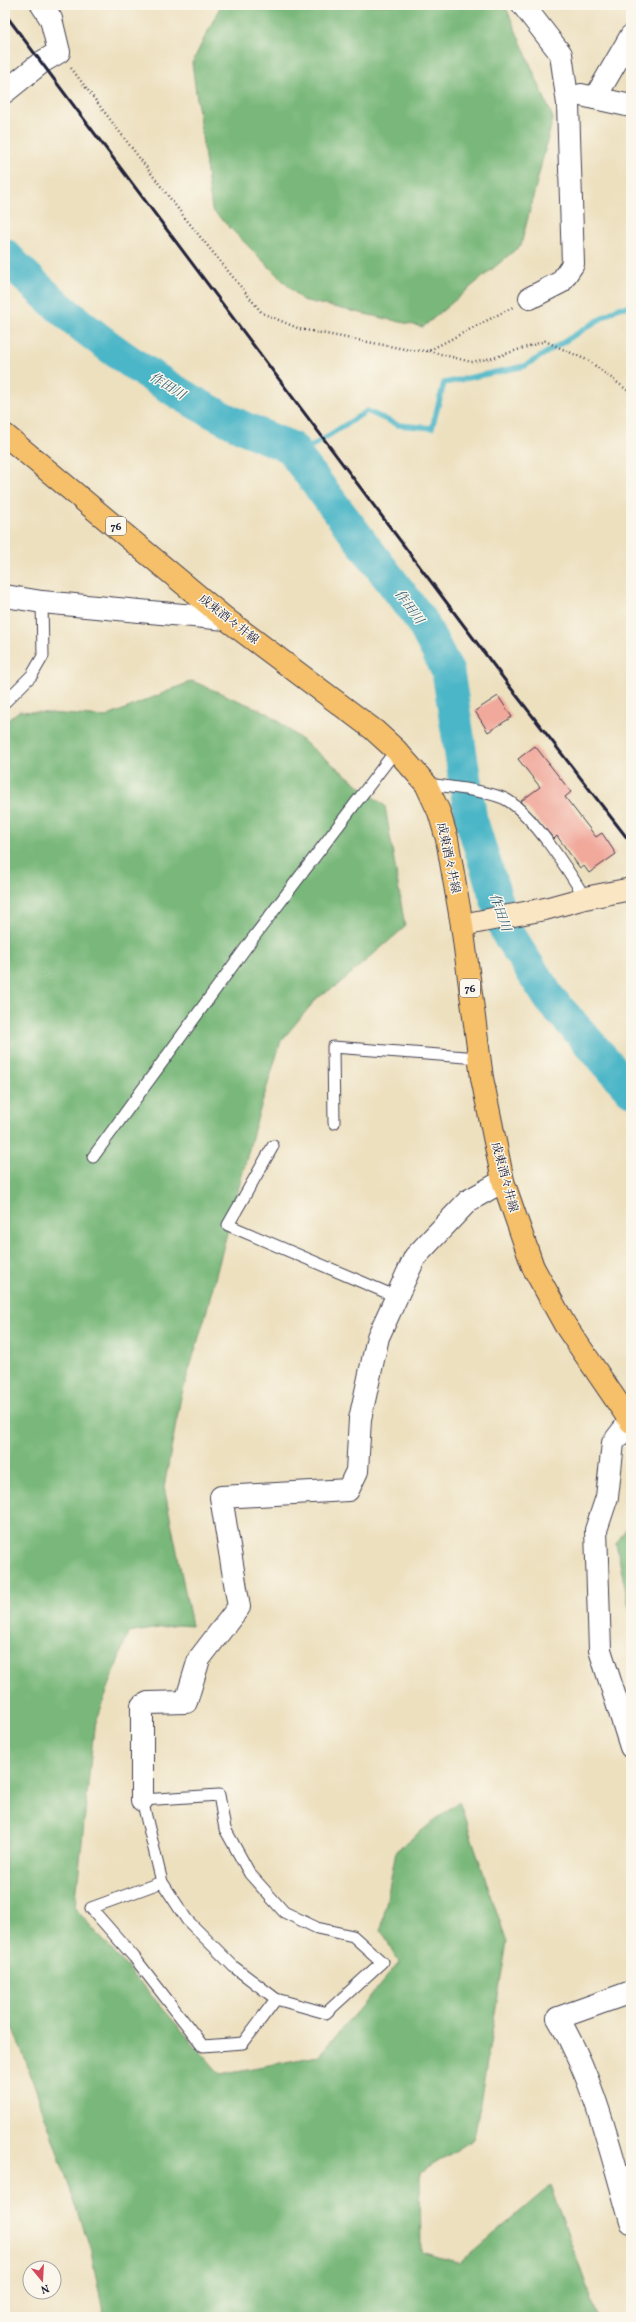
<svg xmlns="http://www.w3.org/2000/svg" width="636" height="2322" font-family="Vollkorn,'Noto Serif JP',serif">
	<rect width="100%" height="100%" fill="#fbf7ec"/>
	<filter id="ink" filterUnits="userSpaceOnUse"><feTurbulence type="fractalNoise" baseFrequency=".025" numOctaves="2"/><feDisplacementMap in="SourceGraphic" scale="8" xChannelSelector="R" yChannelSelector="G"/><feConvolveMatrix kernelMatrix="1 2 1 2 8 2 1 2 1" color-interpolation-filters="sRGB"/></filter>
	<filter id="wash" filterUnits="userSpaceOnUse"><feTurbulence type="fractalNoise" baseFrequency=".012" numOctaves="4" result="noise"/><feDisplacementMap in="SourceGraphic" scale="16" xChannelSelector="R" yChannelSelector="G"/><feGaussianBlur stdDeviation="0.9" result="paint"/><feColorMatrix in="noise" values="0 0 0 0 0 0 0 0 0 0 0 0 0 0 0 0 0 1.4 0 .05"/><feComposite in="paint" operator="in"/></filter>
	<g filter="url(#wash)">
		<rect width="100%" height="100%" fill="#ede0bf"/>
		<g fill="#79b87a" stroke="#4e6d5a">
			<polygon points="221,5 505,5 553,118 521,245 423,327 302,300 212,210 192,63"/>
			<polygon points="192,681 268,713 385,806 405,927 339,984 317,998 281,1041 255,1126 205,1317 181,1397 164,1487 192,1626 177,1625 128,1633 94,1728 75,1908 220,2074 318,2056 399,1963 381,1930 396,1851 459,1801 507,1942 474,2139 420,2173 421,2252 460,2263 550,2186 598,2317 104,2317 90,2247 27,2064 5,2009 5,722 19,711 106,717"/>
			<polygon points="631,1521 631,1616 616,1544"/>
		</g>
		<g fill="none" stroke-linecap="round" stroke-linejoin="round">
			<polyline stroke="#4bb6c7" stroke-width="5.5" points="295,451 309,448 367,411 398,425 432,428 444,383 525,366 618,308 631,306"/>
			<path stroke="#4bb6c7" stroke-width="33" d="M5,255C78,333 189,410 290,447L295,451L297,457L421,620L448,672L471,819L507,933L550,999L631,1090"/>
		</g>
		<g id="blocks">
			<g fill="#f1a99c">
				<polygon points="498,696 512,717 488,732 475,711"/>
				<polygon points="535,746 571,792 565,797 596,837 602,833 616,854 589,873 584,866 580,868 557,836 554,839 521,801 540,787 518,759"/>
			</g>
		</g>
	</g>
	<g filter="url(#ink)">
		<use href="#blocks" fill-opacity="0" stroke="#403e4f" stroke-width="1"/>
		<g fill="none" stroke-linecap="round" stroke-linejoin="round">
			<defs>
				<g id="lane">
					<polyline points="5,702 32,675 43,656 42,602"/>
					<path d="M426,784C445,786 491,791 507,800C533,815 569,871 585,898"/>
					<polyline points="334,1123 333,1047 479,1058"/>
					<polyline points="273,1146 228,1225 397,1297"/>
					<polyline points="93,1157 253,938 396,750"/>
					<polyline points="162,1882 91,1908 134,1957 203,2046 243,2043 276,1999 326,2013 382,1962 353,1936 317,1928 284,1912 250,1874 225,1829 219,1795 142,1800 162,1882 187,1920 234,1967 276,1999"/>
				</g>
				<g id="street">
					<polyline points="523,5 561,54 568,104 573,264 561,282 530,298"/>
					<polyline points="5,92 42,62 59,52 51,19 42,5"/>
					<polyline points="581,95 631,106"/>
					<polyline points="595,98 631,36"/>
					<polyline points="5,596 42,602 226,619"/>
					<polyline points="630,1421 613,1443 607,1497 596,1530 600,1650 631,1747"/>
					<polyline points="142,1800 142,1706 148,1703 186,1702 199,1659 239,1607 221,1497 348,1490 357,1471 360,1419 378,1337 415,1257 468,1201 503,1181"/>
					<path d="M631,1992L558,2018C595,2081 611,2153 631,2222"/>
				</g>
				<polyline id="secondary" points="462,925 545,909 585,898 631,889"/>
				<polyline id="primary" points="5,435 226,619 374,730 396,750 426,784 439,812 447,839 462,925 482,1078 503,1181 533,1267 565,1325 631,1422"/>
			</defs>
			<use href="#lane" stroke="#403e4f" stroke-width="13"/>
			<use href="#street" stroke="#403e4f" stroke-width="24"/>
			<use href="#secondary" stroke="#403e4f" stroke-width="24"/>
			<use href="#primary" stroke="#403e4f" stroke-width="24"/>
			<g stroke="#403e4f" stroke-width="2.5" stroke-dasharray="1 3" stroke-linecap="butt">
				<polyline points="71,68 185,218 262,313 300,329 410,350 428,351 513,307"/>
				<polyline points="429,351 471,362 493,358 545,341 589,361 631,393"/>
			</g>
			<use href="#lane" stroke="#fff" stroke-width="11"/>
			<use href="#street" stroke="#fff" stroke-width="22"/>
			<use href="#secondary" stroke="#fbe6c4" stroke-width="22"/>
			<use href="#primary" stroke="#f6c06b" stroke-width="22"/>
			<polyline stroke="#22223b" stroke-width="3" points="5,14 510,687 631,843"/>
		</g>
	</g>
	<g text-anchor="middle" stroke-width="3" stroke-linejoin="round" paint-order="stroke">
		<g fill="#fbf7ec" stroke="#636270" stroke-width="1">
			<rect x="106" y="517" width="20" height="18" rx="3"/>
			<rect x="460" y="979" width="20" height="18" rx="3"/>
		</g>
		<g font-size="11" font-weight="bold" fill="#22223b">
			<text x="116" y="530">76</text>
			<text x="470" y="992">76</text>
		</g>
		<g font-size="12" fill="#22223b" stroke="#fbf7ec">
			<text transform="translate(229 619) rotate(38)" y="4">成東酒々井線</text>
			<text transform="translate(449 858) rotate(78)" y="4">成東酒々井線</text>
			<text transform="translate(505 1177) rotate(75)" y="4">成東酒々井線</text>
		</g>
		<g font-size="13" font-style="italic" fill="#325d73" stroke="#fbf7ec">
			<text transform="translate(168 385) rotate(32)" y="5">作田川</text>
			<text transform="translate(410 606) rotate(54)" y="5">作田川</text>
			<text transform="translate(501 912) rotate(71)" y="5">作田川</text>
		</g>
	</g>
	<rect width="636" height="2322" fill="none" stroke="#fbf7ec" stroke-width="20"/>
	<g transform="translate(42 2280) rotate(162)"><circle r="19" fill="#fbf7ec" stroke="#a4a2a5"/>
	<path d="M0-3L7 15L0 10L-7 15Z" fill="#d1495b"/>
	<text y="-6" font-size="11" font-weight="bold" text-anchor="middle" fill="#22223b">N</text>
	</g>
</svg>
